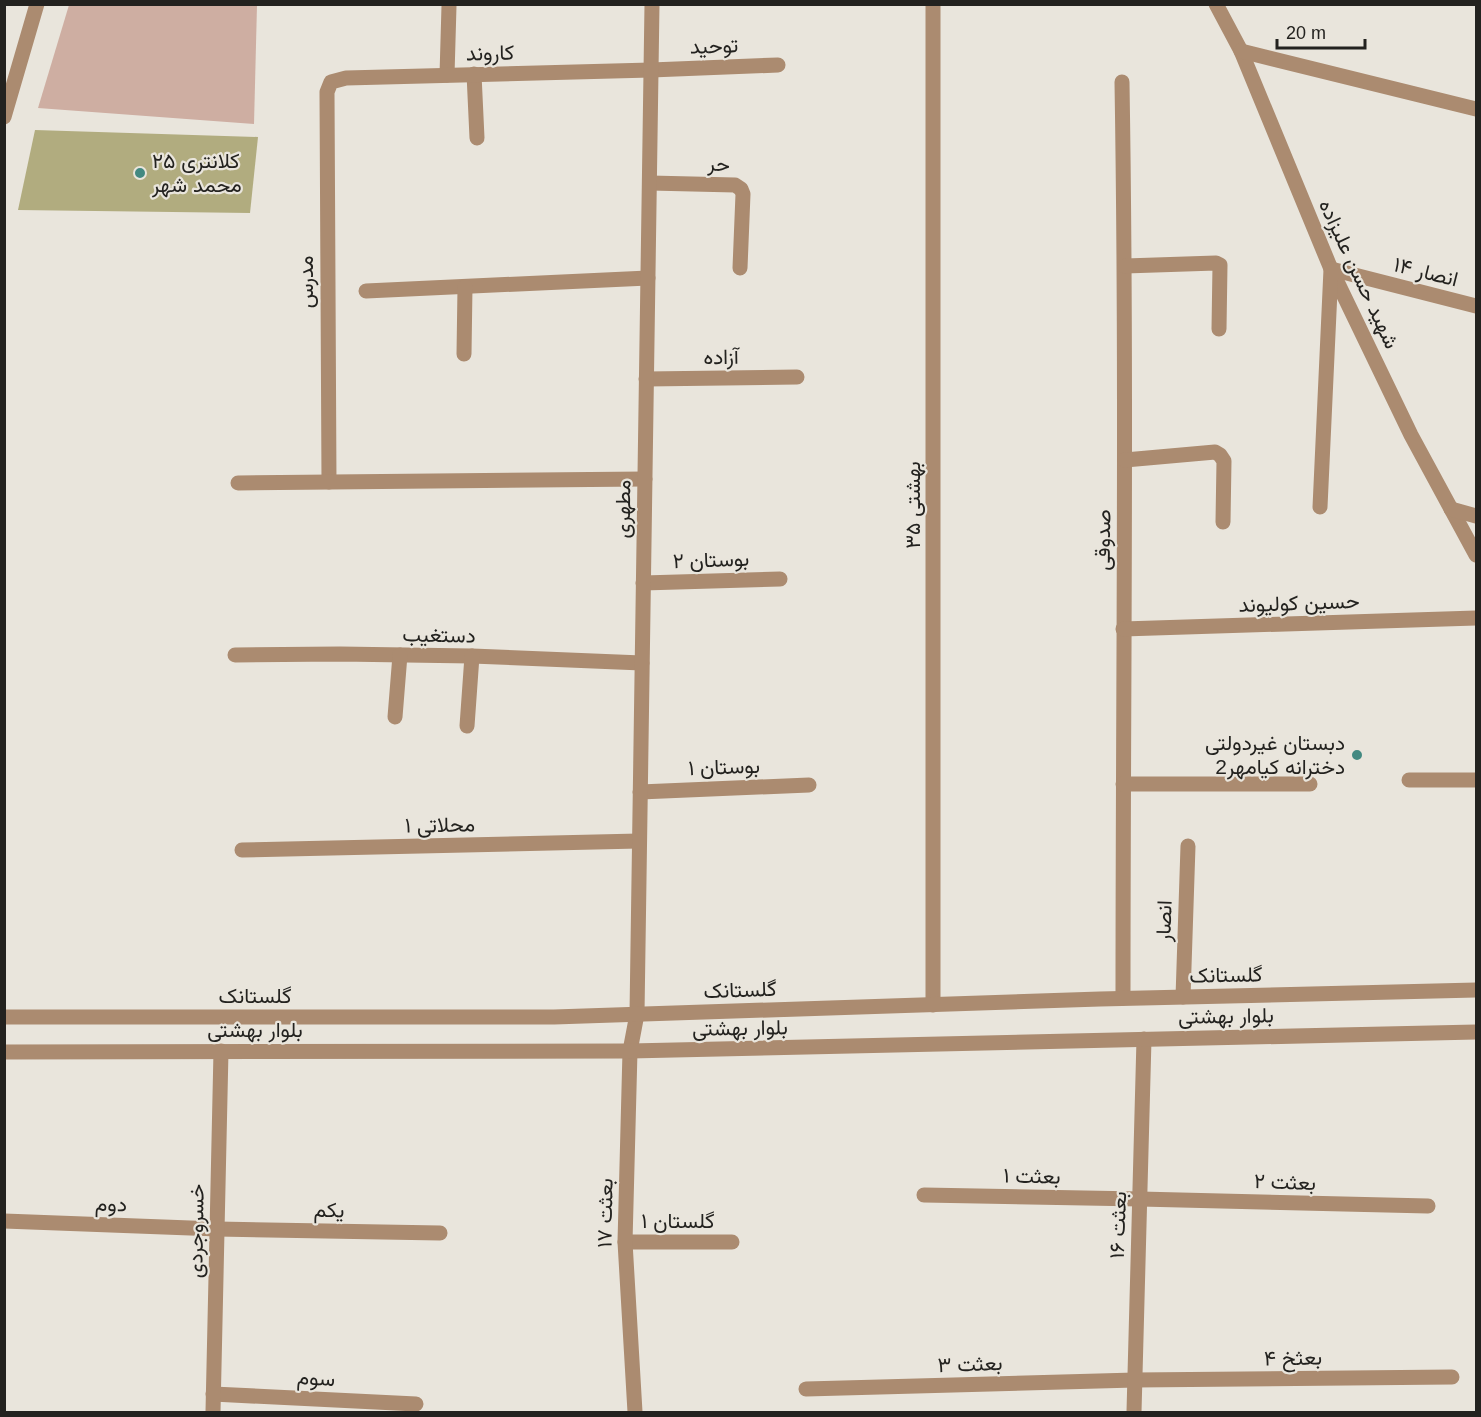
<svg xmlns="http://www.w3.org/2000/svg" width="1481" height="1417" font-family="Helvetica,Vazirmatn,sans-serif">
	<rect width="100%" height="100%" fill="#e9e5dc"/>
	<polygon fill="#ceaea2" points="69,5 257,5 254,124 38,108"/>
	<polygon fill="#b1ac7f" points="35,130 258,137 250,213 18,210"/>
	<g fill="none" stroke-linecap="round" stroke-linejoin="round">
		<g stroke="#ab8b70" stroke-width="15">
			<polyline points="1216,4 1241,51 1331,269 1411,435 1476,555"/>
			<polyline points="1241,51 1476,109"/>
			<polyline points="474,74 477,138"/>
			<polyline points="447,75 449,6"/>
			<path d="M1122,82C1127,388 1123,693 1123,998"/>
			<polyline points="4,117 37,4"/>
			<polyline points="650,183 735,185 741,189 743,194 740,268"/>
			<polyline points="1125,266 1216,263 1220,265 1219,329"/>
			<polyline points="366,291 648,278"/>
			<polyline points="464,354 465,287"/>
			<polyline points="646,379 797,377"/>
			<polyline points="1125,460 1215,452 1220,455 1224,461 1223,522"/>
			<polyline points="329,482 327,92 331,82 346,78 651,70 778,65"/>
			<polyline points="238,483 645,479"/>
			<polyline points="1320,507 1331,269 1476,306"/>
			<polyline points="1451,509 1476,516"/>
			<polyline points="643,583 780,579"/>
			<polyline points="1123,629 1476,618"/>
			<polyline points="235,655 340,654 472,656 642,663"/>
			<polyline points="395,717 400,655"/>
			<polyline points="467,726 472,656"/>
			<polyline points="1409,780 1476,780"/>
			<polyline points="1123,784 1310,784"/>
			<polyline points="640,792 809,785"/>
			<polyline points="242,850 639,841"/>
			<polyline points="1183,997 1188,846"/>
			<polyline points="933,1005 933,4"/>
			<polyline points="924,1195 1140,1199 1428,1206"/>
			<polyline points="4,1221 217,1229 440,1233"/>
			<polyline points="625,1242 732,1242"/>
			<polyline points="806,1389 1135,1380 1452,1377"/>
			<polyline points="213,1394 416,1404"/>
			<polyline points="213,1412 221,1051"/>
			<polyline points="635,1412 625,1242 630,1051 637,1014 652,4"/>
			<polyline points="1134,1412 1144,1039"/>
		</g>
		<g stroke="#ab8b70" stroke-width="15">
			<polyline points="4,1017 554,1017 1100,999 1476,990"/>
			<polyline points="4,1052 630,1051 1476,1032"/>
		</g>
	</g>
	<g fill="#438981" stroke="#e9e5dc" stroke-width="2">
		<circle cx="140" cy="173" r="6"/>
		<circle cx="1357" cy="755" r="6"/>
	</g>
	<g text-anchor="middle" stroke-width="4.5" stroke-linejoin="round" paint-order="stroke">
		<g font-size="21" fill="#23221f" stroke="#e9e5dc">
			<text transform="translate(714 46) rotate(-2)" y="7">توحید</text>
			<text transform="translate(490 53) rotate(-1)" y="7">کاروند</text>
			<text transform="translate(719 164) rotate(4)" y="7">حر</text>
			<text transform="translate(1426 272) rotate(14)" y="7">انصار ۱۴</text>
			<text transform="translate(1359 274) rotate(65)" y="7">شهید حسن علیزاده</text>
			<text transform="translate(306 282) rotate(-90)" y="7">مدرس</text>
			<text transform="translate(721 357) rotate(-1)" y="7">آزاده</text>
			<text transform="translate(913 505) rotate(-90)" y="7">بهشتی ۳۵</text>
			<text transform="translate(623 509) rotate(-89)" y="7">مطهری</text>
			<text transform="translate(1103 540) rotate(-89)" y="7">صدوقی</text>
			<text transform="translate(711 560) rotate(-2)" y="7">بوستان ۲</text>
			<text transform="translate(1299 603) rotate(-2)" y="7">حسین کولیوند</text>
			<text transform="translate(439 635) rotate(1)" y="7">دستغیب</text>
			<text transform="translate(724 767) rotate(-2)" y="7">بوستان ۱</text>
			<text transform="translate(440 825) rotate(-1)" y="7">محلاتی ۱</text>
			<text transform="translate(1164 921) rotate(-88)" y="7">انصار</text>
			<text transform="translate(1226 975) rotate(-1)" y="7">گلستانک</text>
			<text transform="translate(740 990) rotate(-2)" y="7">گلستانک</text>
			<text x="255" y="1003">گلستانک</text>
			<text transform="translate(1226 1016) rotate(-1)" y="7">بلوار بهشتی</text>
			<text transform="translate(740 1028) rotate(-1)" y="7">بلوار بهشتی</text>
			<text x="255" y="1037">بلوار بهشتی</text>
			<text transform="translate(1032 1176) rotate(1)" y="7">بعثت ١</text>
			<text transform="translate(1285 1182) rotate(2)" y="7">بعثت ۲</text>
			<text transform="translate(111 1204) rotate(2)" y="7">دوم</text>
			<text transform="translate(329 1210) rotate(1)" y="7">یکم</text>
			<text transform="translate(605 1213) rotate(-89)" y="7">بعثت ۱۷</text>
			<text x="678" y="1228">گلستان ۱</text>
			<text transform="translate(1118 1225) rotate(-88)" y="7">بعثت ۱۶</text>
			<text transform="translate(196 1231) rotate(-89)" y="7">خسروجردی</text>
			<text transform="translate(1293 1358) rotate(-1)" y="7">بعثخ ۴</text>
			<text transform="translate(970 1364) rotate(-2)" y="7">بعثت ۳</text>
			<text transform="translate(316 1378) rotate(3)" y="7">سوم</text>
		</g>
		<g font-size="21" fill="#23221f" stroke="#e9e5dc" text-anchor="start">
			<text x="152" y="168">کلانتری ۲۵<tspan x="152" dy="24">محمد شهر</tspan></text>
			<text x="1345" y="750" text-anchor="end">دبستان غیردولتی<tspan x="1345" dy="24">دخترانه کیامهر2</tspan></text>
		</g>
	</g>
	<rect width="1481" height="1417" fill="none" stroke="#23221f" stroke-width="12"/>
	<path d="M1277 39v9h88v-9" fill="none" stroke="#23221f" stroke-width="3"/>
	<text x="1286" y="39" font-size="18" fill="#23221f" stroke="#e9e5dc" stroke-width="4.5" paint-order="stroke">20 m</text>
</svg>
